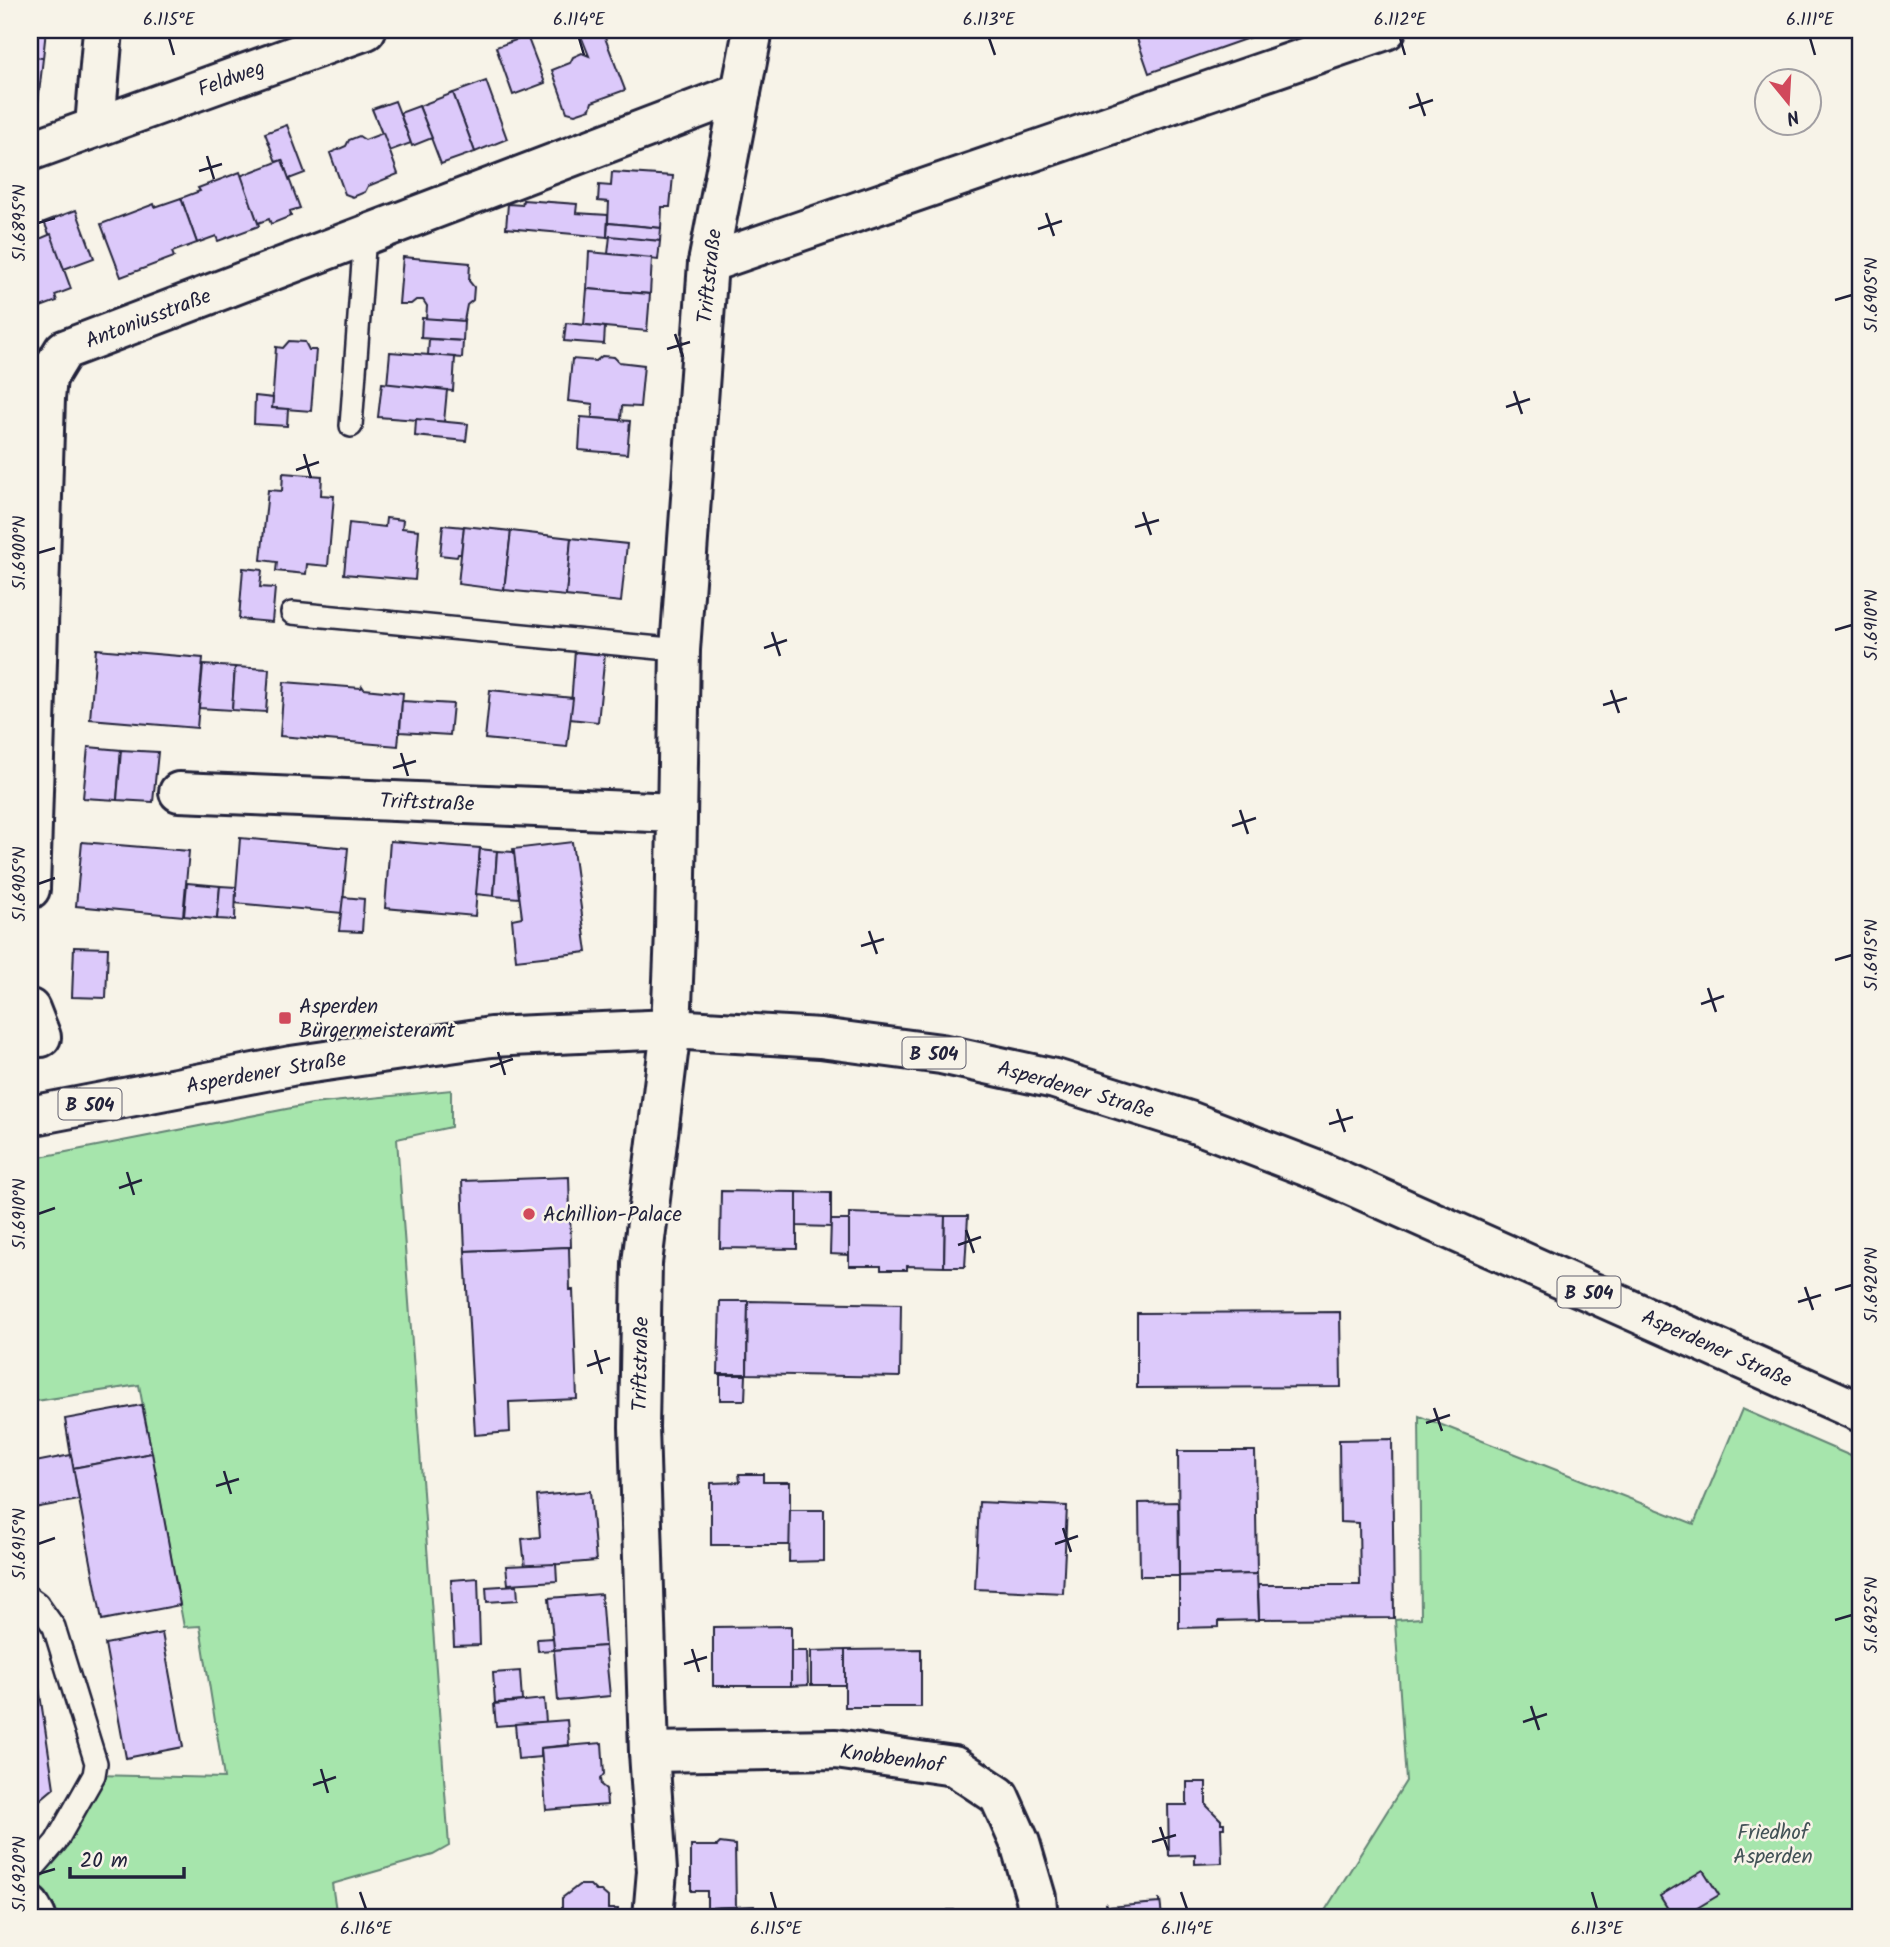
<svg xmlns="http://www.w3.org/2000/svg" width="1890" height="1947" font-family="Kalam,sans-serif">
	<rect width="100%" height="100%" fill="#f7f3e8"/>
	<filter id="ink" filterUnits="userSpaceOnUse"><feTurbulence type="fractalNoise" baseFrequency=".0143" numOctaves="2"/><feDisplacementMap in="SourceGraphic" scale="14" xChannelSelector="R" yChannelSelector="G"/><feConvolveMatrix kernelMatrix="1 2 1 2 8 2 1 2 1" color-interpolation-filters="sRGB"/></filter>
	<g filter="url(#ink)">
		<g fill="#a6e5ac" stroke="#648474" stroke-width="2">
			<polygon points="451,1090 451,1127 397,1139 449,1846 433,1855 332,1884 337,1917 36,1917 30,1906 30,1872 94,1775 224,1778 200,1626 184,1627 139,1385 30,1402 30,1159 312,1104"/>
			<polygon points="1742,1409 1860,1460 1860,1917 1321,1917 1406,1781 1395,1620 1421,1618 1419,1416 1694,1524"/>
		</g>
		<g fill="#dcc9fa" stroke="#22223b" stroke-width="2">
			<polygon points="30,30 46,30 43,58 30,57"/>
			<polygon points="583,30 602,30 625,90 592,102 590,109 575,114 567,112 552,70 570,63 573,57 582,53 589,56 579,31"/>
			<polygon points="1134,30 1271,30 1149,73"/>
			<polygon points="527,36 545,83 513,95 496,47"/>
			<polygon points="30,57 43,58 37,111 30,110"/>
			<polygon points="486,81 507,139 475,152 453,93"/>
			<polygon points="453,93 475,152 441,164 419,106"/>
			<polygon points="395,101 411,143 389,151 372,109"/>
			<polygon points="419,106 432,138 412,146 400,113"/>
			<polygon points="287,125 305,173 289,179 282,160 276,162 265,133"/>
			<polygon points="383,133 398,174 368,186 365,192 353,197 345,194 330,153 346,146 349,140 359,136 365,140"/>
			<polygon points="282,160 300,208 290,211 291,216 271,224 269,219 258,223 240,176"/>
			<polygon points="240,172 259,226 218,241 216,236 197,243 181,198 200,191 198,188"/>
			<polygon points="612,172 673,176 670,207 662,207 661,228 608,223 609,202 598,201 599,185 611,186"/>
			<polygon points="181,198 197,243 172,252 174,257 121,277 101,224 154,204 155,207"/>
			<polygon points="523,200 577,204 576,213 608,215 607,237 506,228 508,204 522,205"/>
			<polygon points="76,210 94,258 64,269 44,222"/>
			<polygon points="608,223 661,228 660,241 607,237"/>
			<polygon points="51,234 71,289 55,295 57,301 38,308 36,302 30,304 30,243"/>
			<polygon points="610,236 660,241 658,260 608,254"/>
			<polygon points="589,252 652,258 650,294 587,289"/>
			<polygon points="403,257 470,263 469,281 474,287 473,300 467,305 464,321 426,319 427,306 423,300 416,300 411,304 399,304"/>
			<polygon points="587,289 650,294 647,331 584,325"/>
			<polygon points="422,318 464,321 463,341 421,338"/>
			<polygon points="566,323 605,327 604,344 564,341"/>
			<polygon points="429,339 463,341 462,358 428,355"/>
			<polygon points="289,341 305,342 309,350 316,350 311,411 272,408 276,347 283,348"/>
			<polygon points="390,352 455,357 453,391 387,385"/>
			<polygon points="602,356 614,357 619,362 644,365 640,407 622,406 621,420 592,418 593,404 568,401 572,359 596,361"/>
			<polygon points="382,383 447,390 444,422 378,417"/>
			<polygon points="255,396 273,398 272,408 288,409 287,426 254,424"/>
			<polygon points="581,417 630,421 627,454 579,450"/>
			<polygon points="416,419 468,424 466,441 415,436"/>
			<polygon points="283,473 322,476 321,495 334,496 328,566 307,564 306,574 276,571 277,562 261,560 268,490 282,491"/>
			<polygon points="386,518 403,520 402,528 419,530 415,580 344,574 349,523 385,527"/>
			<polygon points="443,525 464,527 461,554 458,554 457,557 440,555"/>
			<polygon points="464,526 511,531 504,590 458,584"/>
			<polygon points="511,531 571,538 566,596 504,590"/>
			<polygon points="571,538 627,544 621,602 566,596"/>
			<polygon points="243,568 262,570 260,587 275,588 272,622 239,619"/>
			<polygon points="96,649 203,658 197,728 90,719"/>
			<polygon points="575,650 605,654 598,722 570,719"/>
			<polygon points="203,665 235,667 232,710 199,708"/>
			<polygon points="235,667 269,669 266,712 232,710"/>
			<polygon points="284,682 361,688 362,686 364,689 403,693 398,746 280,736"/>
			<polygon points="490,690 573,698 567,747 485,739"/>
			<polygon points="402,701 453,704 450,735 400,732"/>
			<polygon points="88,747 121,750 117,800 83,798"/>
			<polygon points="121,750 158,752 153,802 117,800"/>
			<polygon points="240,838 348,848 342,913 235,903"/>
			<polygon points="390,841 480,848 475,916 385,908"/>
			<polygon points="82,842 189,851 183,916 76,906"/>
			<polygon points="572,842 587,952 516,960 512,919 522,917 513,849"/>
			<polygon points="480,849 497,851 494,896 476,894"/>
			<polygon points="497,851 514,852 519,898 494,896"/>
			<polygon points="187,883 220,886 217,919 184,916"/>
			<polygon points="220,886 236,887 235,920 217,919"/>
			<polygon points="343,897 364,899 362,932 339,931"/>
			<polygon points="74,947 108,948 106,998 72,997"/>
			<polygon points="569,1177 571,1247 465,1251 462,1181"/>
			<polygon points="721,1191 797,1192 797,1249 720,1248"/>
			<polygon points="797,1192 831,1193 831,1227 797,1226"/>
			<polygon points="849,1213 945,1216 944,1267 907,1266 907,1270 881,1270 881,1266 849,1266"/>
			<polygon points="945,1216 968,1216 965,1267 944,1267"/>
			<polygon points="831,1220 849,1220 849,1255 830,1254"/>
			<polygon points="569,1247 570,1290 573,1290 577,1399 509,1402 510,1432 475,1435 465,1251"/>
			<polygon points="720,1301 748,1301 747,1374 718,1374"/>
			<polygon points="748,1301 901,1304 900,1377 747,1374"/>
			<polygon points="1340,1312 1341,1387 1137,1388 1137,1313"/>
			<polygon points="720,1375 746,1375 745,1400 720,1400"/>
			<polygon points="142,1405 152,1453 73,1468 65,1419"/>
			<polygon points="1392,1439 1394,1618 1259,1619 1258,1585 1360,1585 1359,1523 1340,1522 1339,1440"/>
			<polygon points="1178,1451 1255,1451 1257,1574 1179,1576"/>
			<polygon points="152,1453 180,1605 102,1620 73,1468"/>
			<polygon points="71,1455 79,1500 34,1508 34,1512 30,1512 30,1463"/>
			<polygon points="739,1474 763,1474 763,1482 790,1482 790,1545 711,1545 711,1483 740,1482"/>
			<polygon points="590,1491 596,1561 525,1567 522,1539 540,1537 537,1496"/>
			<polygon points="979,1502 1067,1506 1063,1593 975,1589"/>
			<polygon points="1178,1502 1179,1576 1140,1576 1139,1503"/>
			<polygon points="790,1510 824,1510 824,1561 789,1562"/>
			<polygon points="556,1564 557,1581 508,1584 506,1566"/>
			<polygon points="1257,1574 1259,1620 1219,1621 1219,1627 1179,1628 1179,1576"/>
			<polygon points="478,1578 480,1645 454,1646 451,1580"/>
			<polygon points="517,1585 518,1600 487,1602 486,1587"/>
			<polygon points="601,1594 605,1646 554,1650 549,1598"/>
			<polygon points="791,1626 791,1686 713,1686 713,1627"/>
			<polygon points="162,1633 183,1747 126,1758 105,1644"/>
			<polygon points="553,1638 554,1650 538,1651 537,1639"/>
			<polygon points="605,1646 610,1696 558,1701 554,1650"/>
			<polygon points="921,1649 921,1707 845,1707 845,1650"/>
			<polygon points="845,1650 845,1685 811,1685 811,1651"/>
			<polygon points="791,1651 807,1651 808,1685 791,1686"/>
			<polygon points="30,1654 34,1654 54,1788 30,1808"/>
			<polygon points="520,1671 522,1701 495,1703 493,1673"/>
			<polygon points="544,1699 546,1722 496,1726 494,1704"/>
			<polygon points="567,1720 569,1745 541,1748 541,1757 518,1759 515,1724"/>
			<polygon points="602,1743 604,1774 600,1779 601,1785 606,1789 607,1805 546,1810 541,1748"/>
			<polygon points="1187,1782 1206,1782 1206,1805 1221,1820 1221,1823 1224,1823 1224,1828 1221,1828 1222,1863 1195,1864 1195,1855 1169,1856 1168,1805 1187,1805"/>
			<polygon points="720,1843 735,1845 736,1907 707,1908 707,1891 691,1891 691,1846 717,1846"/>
			<polygon points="1703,1870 1719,1895 1682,1917 1673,1917 1660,1896"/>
			<polygon points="579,1885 590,1885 596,1891 601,1891 608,1897 608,1909 618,1909 618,1917 562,1917 562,1898"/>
			<polygon points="1159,1900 1160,1900 1162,1917 1107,1917 1106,1903 1108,1907 1159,1903"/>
			<polygon points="754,1906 754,1917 707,1917 707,1908"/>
			<rect x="948" y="1910" width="33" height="7"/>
		</g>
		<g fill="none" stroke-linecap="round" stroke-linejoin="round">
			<defs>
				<g id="lane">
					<polyline points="351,426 365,235"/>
					<polyline points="292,613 680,650"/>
					<polyline points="30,1598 37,1603 54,1627 96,1763 94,1775 56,1842 30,1872"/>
				</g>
				<g id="street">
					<polyline points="95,126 103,30"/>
					<polyline points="30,151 366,30"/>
					<polyline points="708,263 1386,30"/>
					<polyline points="179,792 676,813"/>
					<polyline points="30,889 45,398 47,378 64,350 741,92"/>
					<polyline points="30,1009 41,1037"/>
					<polyline points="649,1752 836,1749 954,1766 999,1796 1020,1843 1036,1898 1038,1917"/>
					<polyline points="30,1906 36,1917"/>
				</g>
				<polyline id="secondary" points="653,1917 657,1871 649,1752 639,1427 642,1263 671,1029 675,932 680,650 708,263 753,30"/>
				<polyline id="primary" points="30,1116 291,1066 491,1037 671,1029 820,1038 941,1054 1055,1079 1189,1121 1319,1171 1860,1412"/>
			</defs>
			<use href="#lane" stroke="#22223b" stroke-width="26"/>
			<use href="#street" stroke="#22223b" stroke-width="44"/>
			<use href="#secondary" stroke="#22223b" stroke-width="44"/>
			<use href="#primary" stroke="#22223b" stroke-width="44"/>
			<use href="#lane" stroke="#f7f3e8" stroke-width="21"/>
			<use href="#street" stroke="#f7f3e8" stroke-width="38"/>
			<use href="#secondary" stroke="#f7f3e8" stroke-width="38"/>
			<use href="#primary" stroke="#f7f3e8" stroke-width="38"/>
		</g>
	</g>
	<path fill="none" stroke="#22223b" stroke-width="2.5" d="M169,38L174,55M579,38L584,55M989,38L995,55M1400,38L1405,55M1810,38L1815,55M1417,93L1425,116M1409,108L1433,100M207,156L214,179M199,171L222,164M1046,213L1054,236M38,223L55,218M1038,229L1062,221M1835,300L1852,295M675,334L683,357M667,349L690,342M1514,391L1522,414M1506,407L1530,399M304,454L311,478M296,470L319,462M1143,512L1151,535M1135,527L1159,520M38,553L55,548M1835,630L1852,625M772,632L780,656M764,648L787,640M1611,690L1619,713M1603,705L1627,698M401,753L408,776M393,768L416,761M1240,810L1248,834M1232,826L1256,818M38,884L55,878M869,931L877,954M861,946L884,939M1835,960L1852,955M1708,988L1716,1012M1701,1004L1724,996M498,1052L505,1075M490,1067L513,1059M1337,1109L1345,1132M1329,1124L1353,1117M127,1172L134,1195M119,1188L142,1180M38,1214L55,1208M966,1230L974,1253M958,1245L981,1237M1805,1287L1813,1310M1835,1290L1852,1285M1798,1302L1821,1295M595,1350L602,1374M587,1366L610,1358M1434,1408L1442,1431M1426,1423L1450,1415M224,1471L231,1494M216,1486L239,1479M1063,1528L1071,1552M38,1544L55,1538M1055,1544L1078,1536M1835,1620L1852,1615M692,1649L699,1672M684,1664L707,1657M1531,1706L1539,1730M1523,1722L1547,1714M321,1769L328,1793M313,1785L336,1777M1160,1827L1168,1850M1152,1842L1176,1835M38,1874L55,1869M360,1892L366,1909M771,1892L776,1909M1181,1892L1187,1909M1592,1892L1597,1909"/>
	<g fill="#d1495b" stroke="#f7f3e8" stroke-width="2.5">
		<rect x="278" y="1011" width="14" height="14" rx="3.5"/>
		<circle cx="529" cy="1214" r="7"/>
	</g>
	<g text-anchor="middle" stroke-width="5" stroke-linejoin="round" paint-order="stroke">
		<g fill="#f7f3e8" stroke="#62616f" stroke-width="2">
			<rect x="902.5" y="1037.5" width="63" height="31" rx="5"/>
			<rect x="58.5" y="1088.5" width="63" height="31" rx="5"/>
			<rect x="1557.5" y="1276.5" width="63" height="31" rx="5"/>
		</g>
		<g font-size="19" font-weight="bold" fill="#22223b">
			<text x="934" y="1060">B 504</text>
			<text x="90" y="1111">B 504</text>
			<text x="1589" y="1299">B 504</text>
		</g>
		<g font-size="21" fill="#22223b" stroke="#f7f3e8">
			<text transform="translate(231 78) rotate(-20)" y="7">Feldweg</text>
			<text transform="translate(709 276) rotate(-84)" y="7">Triftstraße</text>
			<text transform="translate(148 318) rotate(-21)" y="7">Antoniusstraße</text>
			<text transform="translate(427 802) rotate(2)" y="7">Triftstraße</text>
			<text transform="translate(266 1072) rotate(-10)" y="7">Asperdener Straße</text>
			<text transform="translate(1076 1089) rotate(16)" y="7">Asperdener Straße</text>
			<text transform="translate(1717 1348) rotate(24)" y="7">Asperdener Straße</text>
			<text transform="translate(640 1364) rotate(-89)" y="7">Triftstraße</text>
			<text transform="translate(892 1758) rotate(8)" y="7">Knobbenhof</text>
		</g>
		<g font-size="21" fill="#22223b" stroke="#f7f3e8" text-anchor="start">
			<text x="299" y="1013">Asperden<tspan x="299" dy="24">Bürgermeisteramt</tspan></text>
			<text x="543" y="1221">Achillion-Palace</text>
		</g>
		<g font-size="21" fill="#435357" stroke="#f7f3e8">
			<text x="1773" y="1839">Friedhof<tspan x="1773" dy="24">Asperden</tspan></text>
		</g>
	</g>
	<rect width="1890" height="1947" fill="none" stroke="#f7f3e8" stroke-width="77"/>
	<g transform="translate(1788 102) rotate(162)"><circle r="33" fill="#f7f3e8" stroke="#a29fa3" stroke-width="2"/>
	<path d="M0-5L12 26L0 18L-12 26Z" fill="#d1495b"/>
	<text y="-10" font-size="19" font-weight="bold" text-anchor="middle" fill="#22223b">N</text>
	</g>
	<path d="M70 1867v10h114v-10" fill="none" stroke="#22223b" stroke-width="3.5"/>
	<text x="80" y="1867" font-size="21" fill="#22223b" stroke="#f7f3e8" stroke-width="5" paint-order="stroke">20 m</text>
	<rect x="38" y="38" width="1814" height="1871" fill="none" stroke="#22223b" stroke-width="2.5"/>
	<g font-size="18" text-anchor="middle" fill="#22223b">
		<text x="169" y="25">6.115°E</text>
		<text x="579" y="25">6.114°E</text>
		<text x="989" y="25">6.113°E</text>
		<text x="1400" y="25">6.112°E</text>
		<text x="1810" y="25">6.111°E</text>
		<text transform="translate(19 223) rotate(-90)" y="6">51.6895°N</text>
		<text transform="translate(1871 295) rotate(-90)" y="6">51.6905°N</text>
		<text transform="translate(19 553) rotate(-90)" y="6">51.6900°N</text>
		<text transform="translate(1871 625) rotate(-90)" y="6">51.6910°N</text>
		<text transform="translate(19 884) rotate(-90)" y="6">51.6905°N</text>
		<text transform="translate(1871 955) rotate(-90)" y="6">51.6915°N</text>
		<text transform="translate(19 1214) rotate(-90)" y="6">51.6910°N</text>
		<text transform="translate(1871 1285) rotate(-90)" y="6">51.6920°N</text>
		<text transform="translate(19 1544) rotate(-90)" y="6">51.6915°N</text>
		<text transform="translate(1871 1615) rotate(-90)" y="6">51.6925°N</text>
		<text transform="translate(19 1874) rotate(-90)" y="6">51.6920°N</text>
		<text x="366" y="1934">6.116°E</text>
		<text x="776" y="1934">6.115°E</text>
		<text x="1187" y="1934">6.114°E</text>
		<text x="1597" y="1934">6.113°E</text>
	</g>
</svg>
